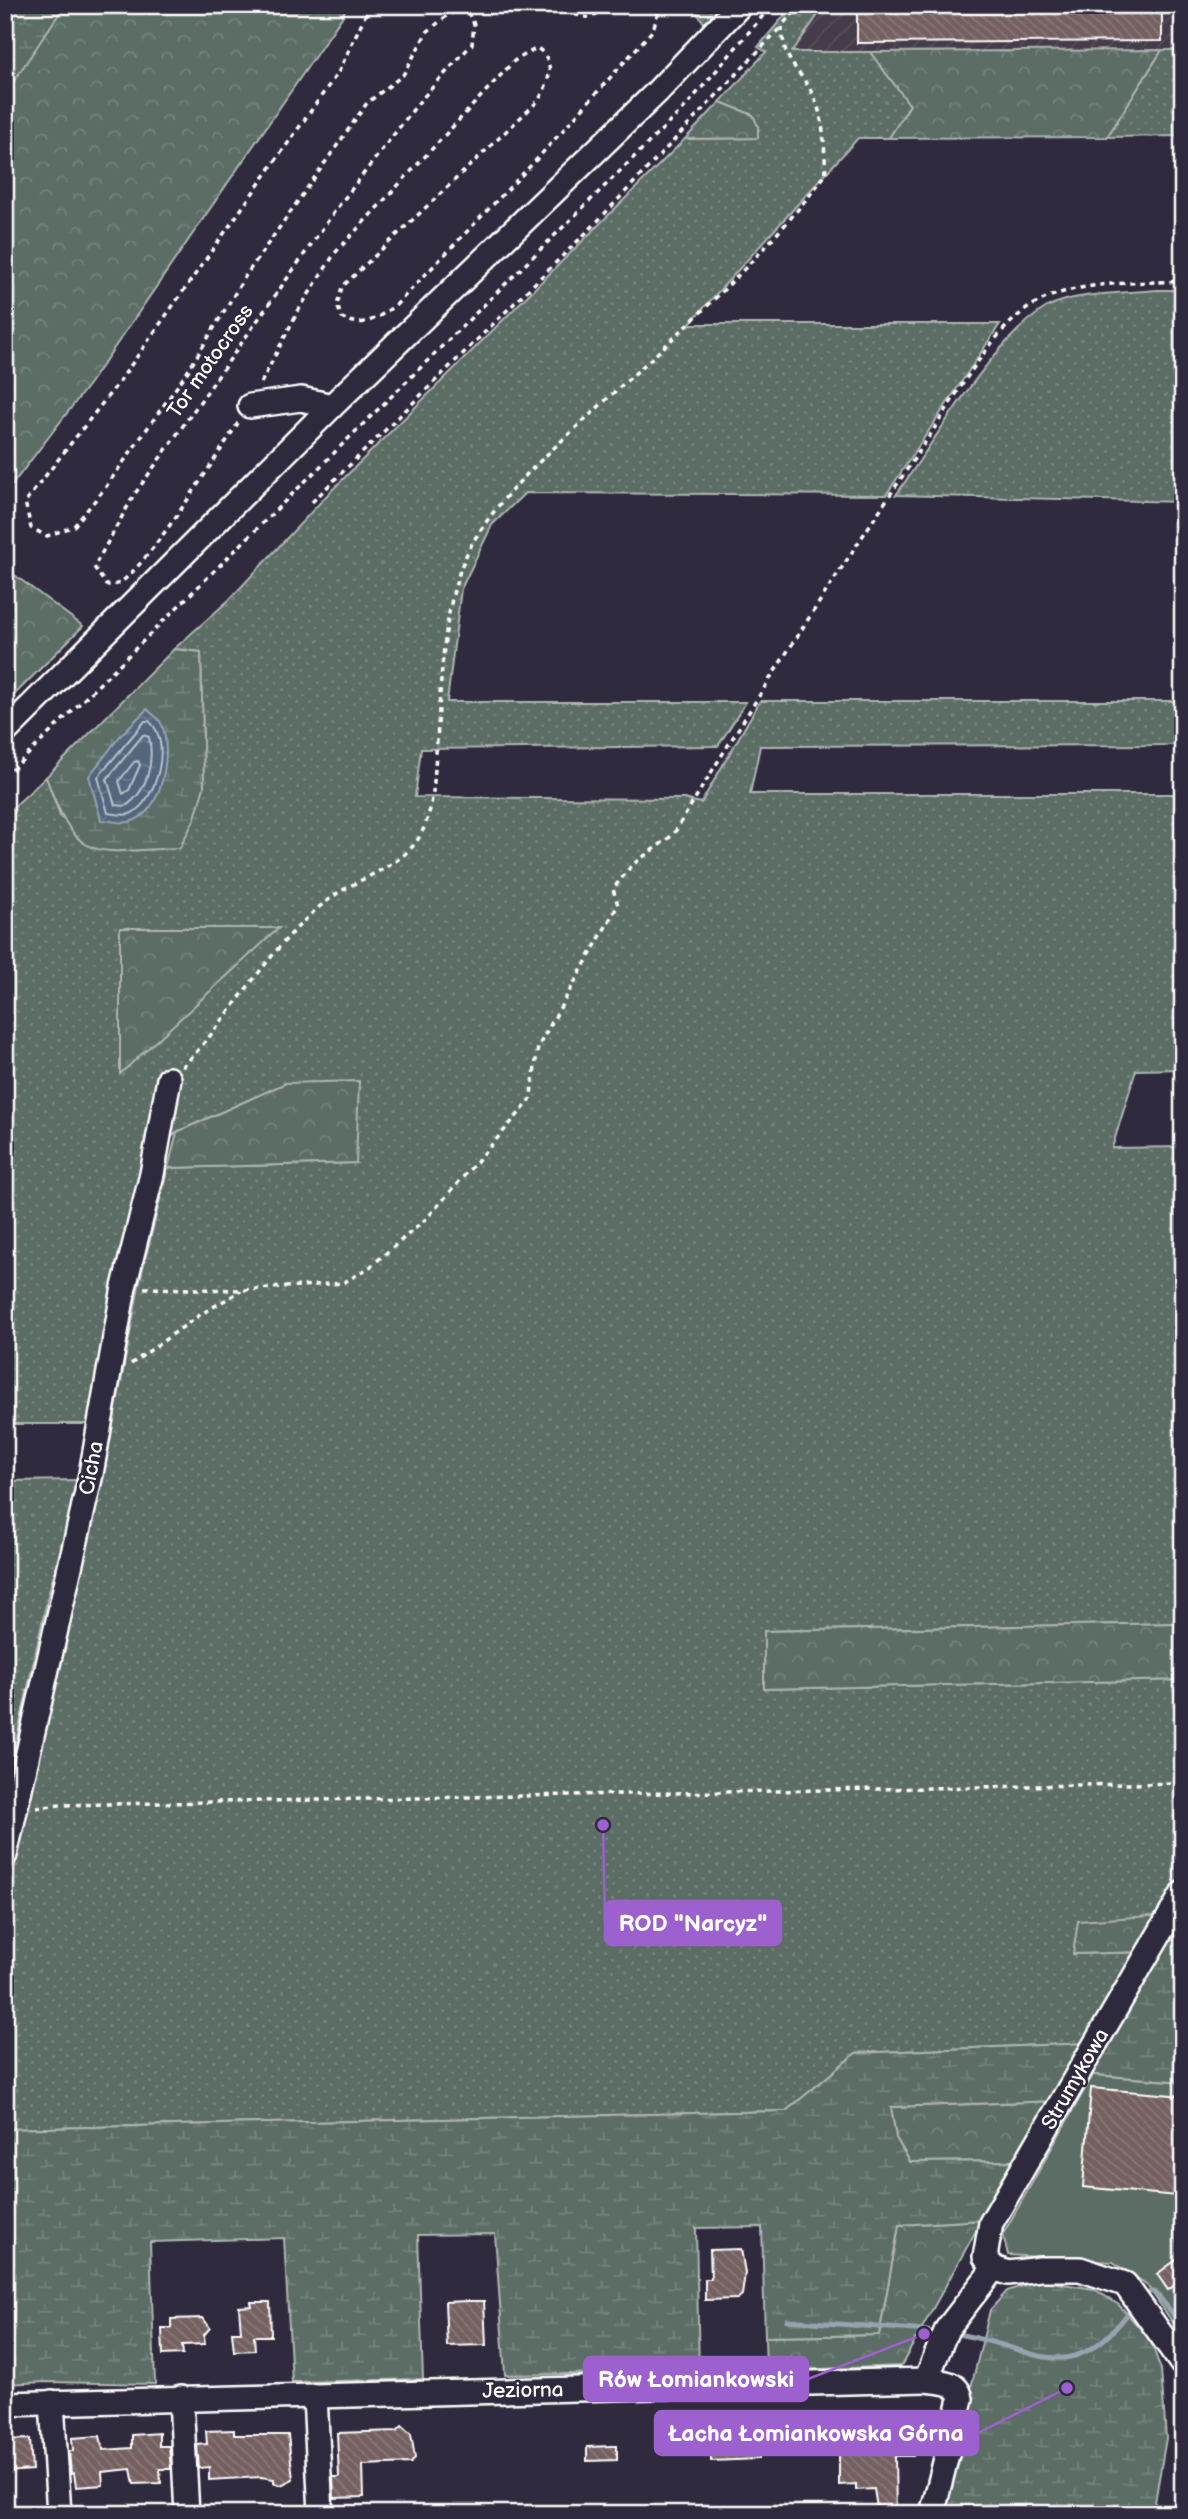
<svg xmlns="http://www.w3.org/2000/svg" width="1188" height="2519" font-family="'Balsamiq Sans',sans-serif">
	<defs>
		<pattern id="industrial-furrows" width="10" height="10" patternUnits="userSpaceOnUse" patternTransform="scale(1.75)"><rect width="10" height="10" fill="#443a48"/><path d="M-1 1l2-2M0 10L10 0M9 11l2-2" fill="none" stroke="#574e5a"/></pattern>
		<pattern id="grass-dots" width="8" height="8" patternUnits="userSpaceOnUse" patternTransform="scale(1.75)"><rect width="8" height="8" fill="#5c6d65"/><path d="M2 2h.1M6 6h.1" fill="none" stroke="#74837c" stroke-width="1.8" stroke-linecap="round"/></pattern>
		<pattern id="forest-crowns" width="20" height="18" patternUnits="userSpaceOnUse" patternTransform="scale(1.75)"><rect width="20" height="18" fill="#5c6d65"/><path d="M2 6a3 3 0 1 1 6 0M12 15a3 3 0 1 1 6 0" fill="none" stroke="#74837c"/></pattern>
		<pattern id="wetland-marsh" width="20" height="14" patternUnits="userSpaceOnUse" patternTransform="scale(1.75)"><rect width="20" height="14" fill="#5c6d65"/><path d="M1 5h8M5 5V1M11 12h8M15 12V8" fill="none" stroke="#74837c"/></pattern>
		<pattern id="water-ripples" width="26" height="14" patternUnits="userSpaceOnUse" patternTransform="scale(1.75)"><rect width="26" height="14" fill="#52667d"/><path d="M2 4q2-2 4 0t4 0M15 11q2-2 4 0t4 0" fill="none" stroke="#6c7d90"/></pattern>
		<pattern id="building-back-hatch" width="6" height="6" patternUnits="userSpaceOnUse" patternTransform="scale(1.75)"><rect width="6" height="6" fill="#746061"/><path d="M-1 5l2 2M0 0l6 6M5-1l2 2" fill="none" stroke="#897879"/></pattern>
	</defs>
	<rect width="100%" height="100%" fill="#2f2a3d"/>
	<filter id="ink" filterUnits="userSpaceOnUse"><feTurbulence type="fractalNoise" baseFrequency=".0143" numOctaves="2"/><feDisplacementMap in="SourceGraphic" scale="14" xChannelSelector="R" yChannelSelector="G"/><feConvolveMatrix kernelMatrix="1 2 1 2 8 2 1 2 1" color-interpolation-filters="sRGB"/></filter>
	<g filter="url(#ink)">
		<polygon fill="url(#industrial-furrows)" points="825,5 1183,5 1183,50 791,53"/>
		<g fill="url(#grass-dots)" stroke="#aeb6b2" stroke-width="2">
			<polygon points="691,5 731,5 715,26 705,24"/>
			<polygon points="793,5 825,5 792,52 870,52 910,105 889,138 858,138 689,324 1000,324 886,495 525,493 492,525 461,589 447,702 746,702 718,746 421,749 415,797 684,799 701,803 760,701 1183,701 1183,745 760,746 750,794 1183,794 1183,1069 1136,1070 1112,1148 1183,1147 1183,1623 765,1631 764,1689 1183,1680 1183,1883 1164,1915 1074,1954 1144,1952 1090,2043 856,2053 786,2111 5,2129 5,1912 80,1557 102,1483 140,1280 168,1168 356,1163 286,1083 177,1132 140,1169 91,1424 5,1424 5,815 46,777 61,818 204,787 201,652 174,649 229,600 330,492 685,139 758,138 753,115 720,102 766,52 758,47"/>
			<polygon points="1162,50 1183,50 1183,136 1107,137"/>
			<path d="M1158,290H1183V502L896,495C934,442 993,339 1047,307C1074,292 1127,293 1158,290Z"/>
			<polygon points="79,1480 48,1596 5,1792 5,1481"/>
		</g>
		<g fill="url(#forest-crowns)" stroke="#aeb6b2" stroke-width="2">
			<polygon points="5,5 347,5 342,17 90,383 5,494"/>
			<polygon points="1162,50 1107,137 889,138 910,105 870,52"/>
			<polygon points="720,102 753,115 758,126 758,138 685,139"/>
			<polygon points="5,568 83,626 5,704"/>
			<polygon points="120,928 279,928 120,1074"/>
			<polygon points="359,1081 356,1163 168,1168 177,1132 286,1083"/>
			<polygon points="1183,1623 1183,1680 764,1689 764,1631"/>
			<polygon points="1164,1915 1144,1952 1073,1954 1078,1921"/>
			<polygon points="1057,2101 1022,2161 910,2162 896,2138 891,2107"/>
			<polygon points="982,2220 901,2366 766,2371 765,2337 879,2335 899,2225"/>
		</g>
		<g fill="url(#wetland-marsh)" stroke="#aeb6b2" stroke-width="2">
			<polygon points="5,5 65,5 5,94"/>
			<path d="M174,649L201,652L204,787L195,818L180,848C94,851 79,868 46,777Z"/>
			<polygon points="1172,1923 1183,1925 1183,2082 1084,2074"/>
			<polygon points="1090,2043 1057,2101 891,2107 896,2138 910,2162 1022,2161 982,2220 899,2225 879,2335 765,2337 762,2227 696,2228 699,2372 505,2375 495,2234 418,2235 423,2379 292,2382 284,2238 150,2242 155,2384 46,2382 5,2384 5,2129 786,2111 856,2053"/>
			<polygon points="1039,2280 1094,2289 1119,2305 1150,2339 1161,2370 1166,2438 1153,2514 940,2514 990,2310 1007,2291"/>
		</g>
		<polygon fill="#5c6d65" stroke="#aeb6b2" stroke-width="2" points="1093,2075 1183,2082 1183,2337 1146,2284 1113,2262 1008,2255 1003,2234"/>
		<path fill="url(#water-ripples)" stroke="#97a3b1" stroke-width="2" d="M147,709C152,714 160,719 162,725C172,752 163,815 129,822C121,824 109,820 101,820L89,776L121,735Z"/>
		<g fill="none" stroke-linecap="round" stroke-linejoin="round">
			<g stroke="#bac2cb" stroke-width="2">
				<path d="M145,721H149C173,741 157,802 130,814C124,816 115,814 108,813L98,777Z"/>
				<path d="M143,735L149,737C154,762 148,791 126,806L115,805L107,779Z"/>
				<polygon points="134,762 138,761 140,765 129,790 123,794 119,781"/>
			</g>
			<g stroke="#97a3b1" stroke-width="5">
				<polyline points="1150,2292 1155,2292 1183,2326"/>
				<polyline points="787,2320 928,2331"/>
				<path d="M956,2334C1033,2345 1068,2393 1129,2312"/>
			</g>
		</g>
		<g fill="url(#building-back-hatch)" stroke="#fff" stroke-width="2">
			<polygon points="1151,7 1162,7 1162,41 857,43 857,8"/>
			<polygon points="1091,2088 1183,2096 1176,2196 1083,2187"/>
			<polygon points="741,2249 745,2273 742,2295 737,2299 705,2300 705,2279 711,2279 710,2250"/>
			<polygon points="1183,2255 1183,2279 1168,2290 1157,2274"/>
			<polygon points="468,2301 484,2301 486,2345 447,2346 445,2302"/>
			<polygon points="251,2302 270,2302 271,2336 254,2336 255,2350 234,2351 232,2332 241,2332 239,2307 252,2306"/>
			<polygon points="203,2318 210,2328 204,2335 205,2344 182,2345 183,2354 163,2355 162,2328 171,2328 171,2319"/>
			<polygon points="402,2426 411,2434 415,2458 411,2463 363,2465 364,2497 334,2498 333,2477 339,2477 337,2433 397,2431"/>
			<polygon points="884,2428 918,2428 918,2444 913,2444 913,2456 895,2456 896,2514 878,2514 874,2489 856,2490 856,2484 839,2485 839,2435 854,2434 854,2439 884,2439"/>
			<polygon points="234,2430 234,2435 288,2435 293,2479 281,2485 274,2483 274,2479 261,2477 209,2480 209,2467 199,2468 197,2445 207,2444 206,2431"/>
			<polygon points="159,2433 159,2446 169,2446 171,2469 160,2469 161,2483 134,2484 131,2469 102,2472 103,2485 76,2487 74,2473 71,2474 69,2451 73,2451 72,2438 100,2436 103,2450 132,2448 132,2435"/>
			<polygon points="30,2439 32,2470 5,2472 5,2440"/>
			<polygon points="758,2444 759,2459 711,2461 711,2447"/>
			<polygon points="612,2446 617,2446 617,2460 587,2461 587,2447"/>
		</g>
		<g fill="none" stroke-linecap="round" stroke-linejoin="round">
			<defs>
				<g id="minor">
					<polyline points="250,406 301,399 332,406"/>
					<polyline points="5,732 332,406 657,92 740,5"/>
					<polyline points="5,1855 91,1474 124,1287 152,1174 169,1079"/>
					<polyline points="994,2268 985,2257 991,2223 1183,1893"/>
					<path d="M926,2380C941,2382 958,2381 961,2399L932,2514"/>
					<polyline points="315,2396 321,2514"/>
					<polyline points="181,2398 187,2514"/>
					<polyline points="52,2402 59,2514"/>
					<polyline points="5,2404 926,2380 947,2329 994,2268 1008,2273 1040,2269 1080,2269 1125,2284 1183,2365"/>
				</g>
			</defs>
			<use href="#minor" stroke="#fff" stroke-width="28"/>
			<g stroke="#fff" stroke-width="3.5" stroke-dasharray="5 5" stroke-linecap="butt">
				<polyline points="557,5 571,14 591,18 602,10 601,5"/>
				<path d="M261,383L298,311L335,253L514,61L537,48C558,61 548,85 538,101L342,287L337,305L342,318C365,329 377,318 397,304L537,159L653,30L660,5"/>
				<path d="M238,423C220,451 142,575 117,584C113,585 110,585 106,585L94,567L134,495L337,208L419,102L472,44L474,24L466,9L449,14L427,32L403,75L367,103L246,275L188,371L105,488L74,526L47,536L31,528L25,502L119,382L339,71L370,5"/>
				<polyline points="312,502 593,226 781,27"/>
				<polyline points="5,777 687,105 772,5"/>
				<path d="M182,1067C236,1013 272,939 335,895C361,877 403,866 420,836C434,810 434,781 436,752C442,686 440,590 478,534C513,480 563,441 609,397C685,328 764,257 826,174C824,148 825,117 812,93C796,64 783,63 782,25L801,5"/>
				<path d="M144,1288L243,1290L343,1283L370,1267L427,1218L530,1101L538,1047L618,905L613,889L632,865L673,835C752,704 836,575 922,447C952,404 985,338 1028,308C1071,279 1133,284 1183,281"/>
				<polyline points="131,1364 201,1314 241,1291"/>
				<polyline points="36,1808 60,1805 1183,1783"/>
			</g>
			<use href="#minor" stroke="#2f2a3d" stroke-width="23"/>
		</g>
	</g>
	<g text-anchor="middle" stroke-width="5" stroke-linejoin="round" paint-order="stroke">
		<g font-size="21" fill="#fff" stroke="#2f2a3d">
			<text transform="translate(210 361) rotate(-55)" y="7">Tor motocross</text>
			<text transform="translate(91 1468) rotate(-79)" y="7">Cicha</text>
			<text transform="translate(1075 2079) rotate(-60)" y="7">Strumykowa</text>
			<text transform="translate(523 2390) rotate(-1)" y="7">Jeziorna</text>
		</g>
	</g>
	<path fill="none" stroke="#9c61cf" stroke-width="2.5" d="M603 1825L605 1923M924 2334L808 2379M1067 2388L978 2433"/>
	<g fill="#9c61cf" stroke="#2f2a3d" stroke-width="2.5">
		<circle cx="603" cy="1825" r="7"/>
		<circle cx="924" cy="2334" r="7"/>
		<circle cx="1067" cy="2388" r="7"/>
	</g>
	<g fill="#9c61cf" stroke="#9c61cf" stroke-width="2.5">
		<rect x="605" y="1901" width="176" height="44" rx="7"/>
		<rect x="584" y="2357" width="224" height="44" rx="7"/>
		<rect x="655" y="2411" width="323" height="44" rx="7"/>
	</g>
	<g font-size="23" text-anchor="middle" font-weight="bold" fill="#fff">
		<text x="693" y="1931">ROD "Narcyz"</text>
		<text x="696" y="2387">Rów Łomiankowski</text>
		<text x="816" y="2441">Łacha Łomiankowska Górna</text>
	</g>
	<rect width="1188" height="2519" fill="none" stroke="#2f2a3d" stroke-width="28"/>
	<rect x="14" y="14" width="1160" height="2491" fill="none" stroke="#fff" stroke-width="2.5" filter="url(#ink)"/>
</svg>
